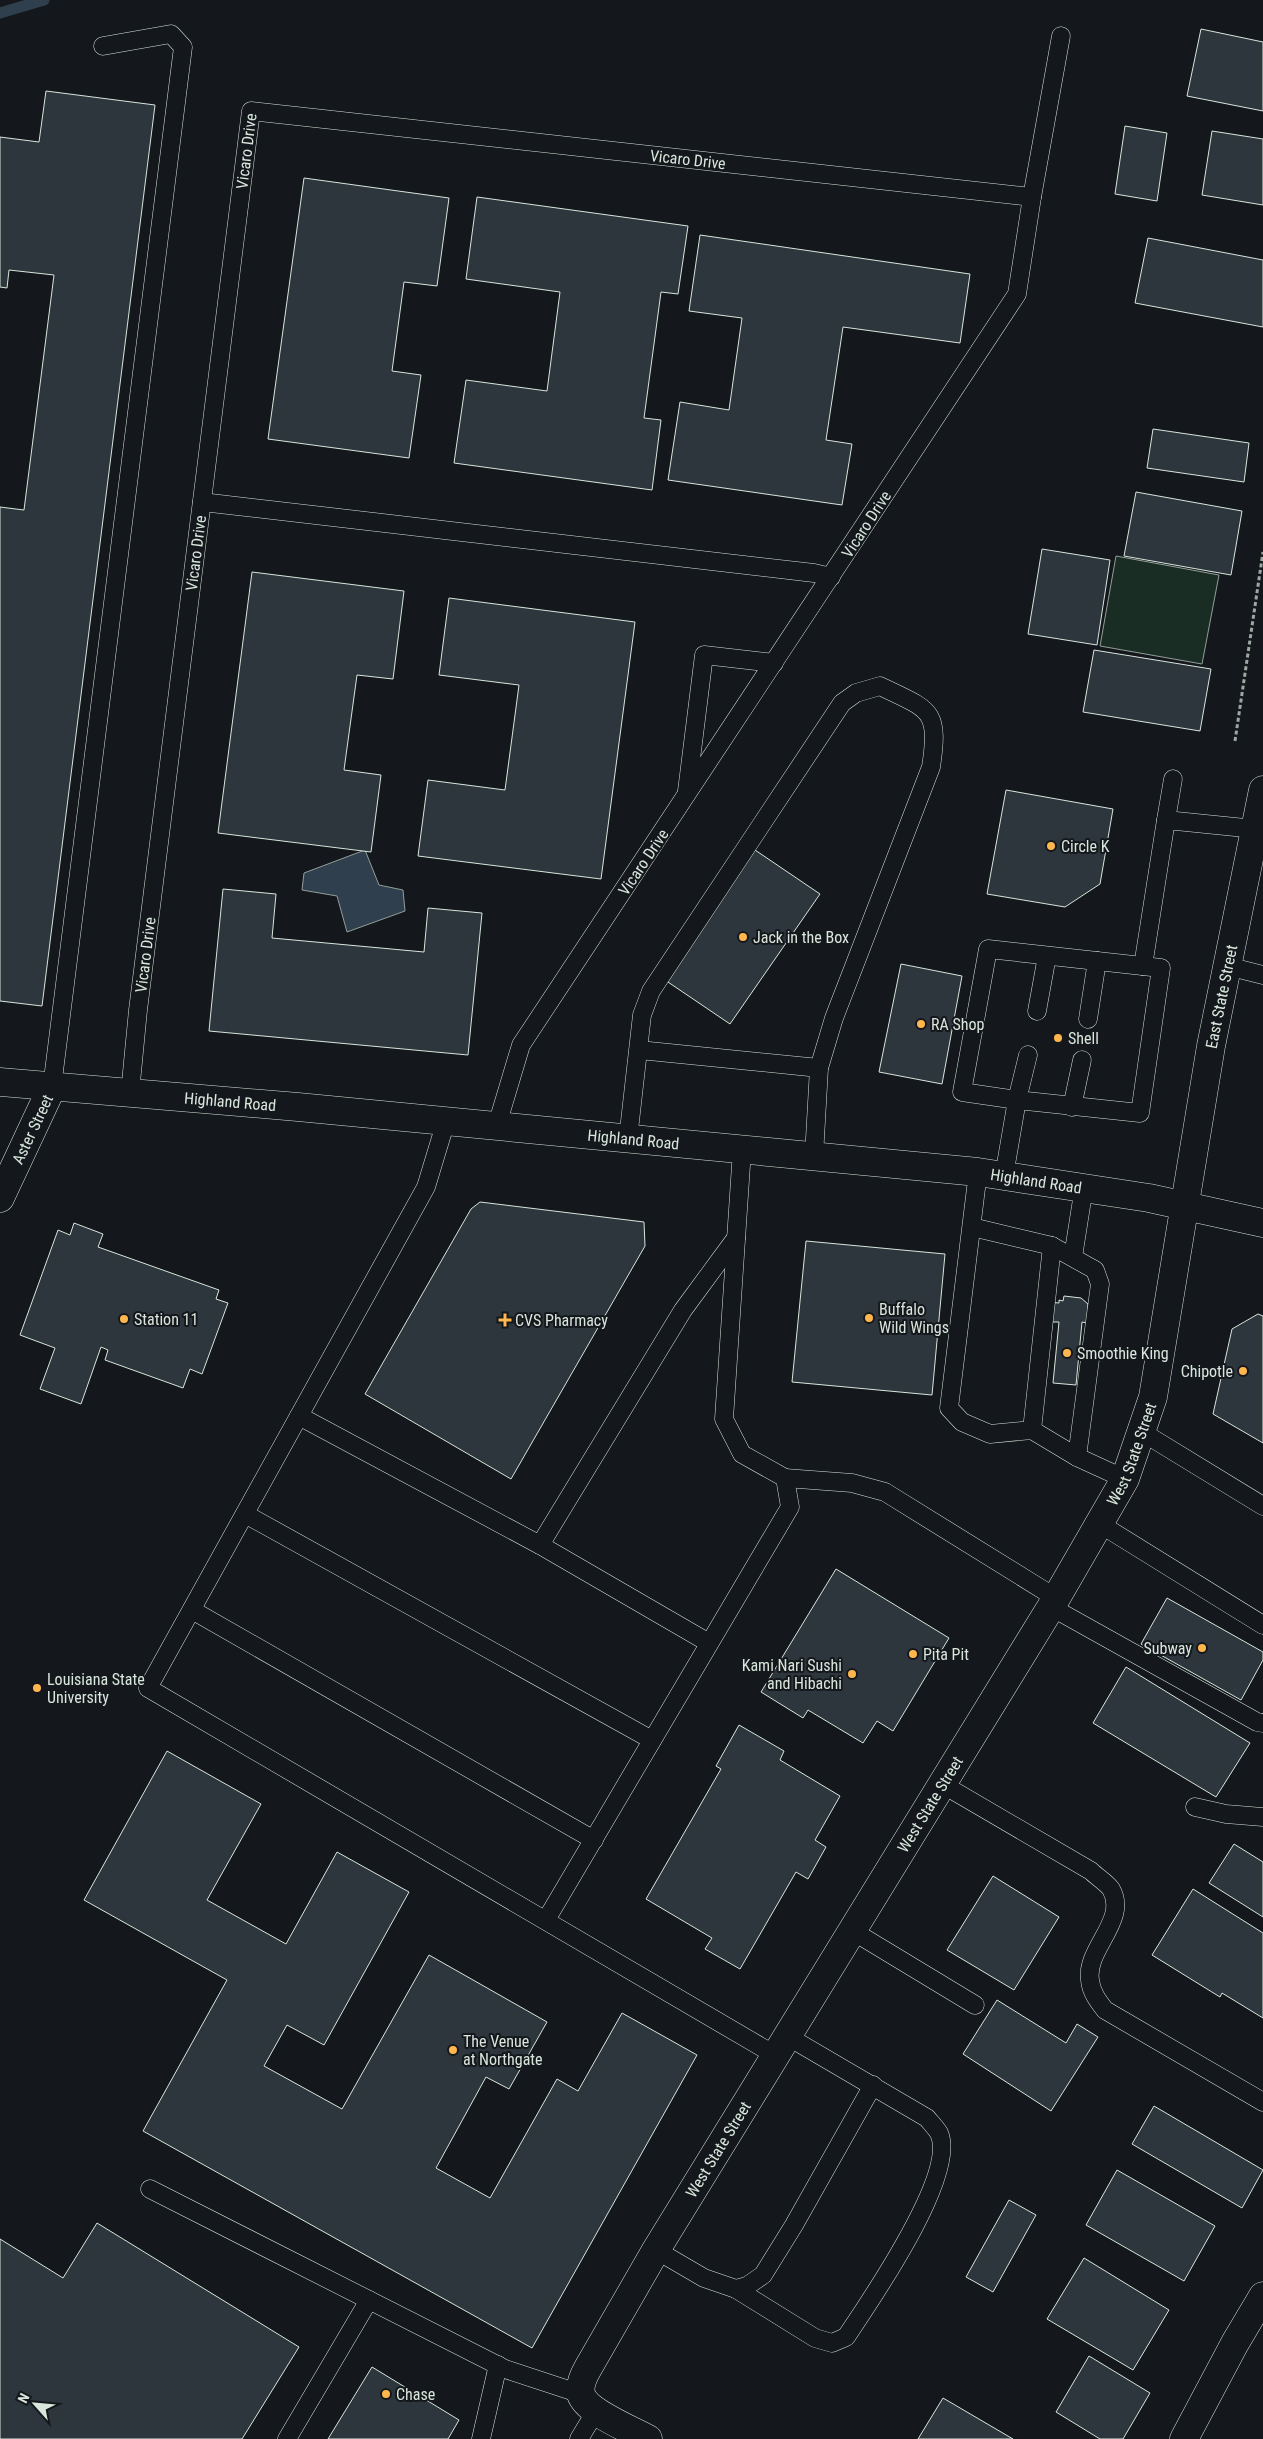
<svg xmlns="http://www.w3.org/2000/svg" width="1263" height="2439" font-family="'Roboto Condensed',sans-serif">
	<rect width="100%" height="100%" fill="#14181c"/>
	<polygon fill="#1a2d24" stroke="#939e99" points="1116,556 1219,575 1202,664 1100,646"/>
	<polygon fill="#2f3f4d" stroke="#939e99" points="365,850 379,885 403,890 405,911 347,932 337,896 302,890 304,873"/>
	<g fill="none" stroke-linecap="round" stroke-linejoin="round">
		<polyline stroke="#2f3f4d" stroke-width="11" points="0,13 44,0"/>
	</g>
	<g fill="#2c363c" stroke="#d8e6dc">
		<polygon points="1201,29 1263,42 1263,111 1187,96"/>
		<polygon points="46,91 155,105 42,1006 0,1001 0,507 24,510 54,275 9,270 7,288 0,287 0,137 39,142"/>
		<polygon points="1125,126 1167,133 1157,201 1115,194"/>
		<polygon points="1212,131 1263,139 1263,205 1202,195"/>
		<polygon points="304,178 449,198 437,286 404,282 392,371 421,375 409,458 268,439"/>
		<polygon points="477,197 688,226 678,294 661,292 644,418 661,420 652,490 454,463 466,380 547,391 560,292 466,279"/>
		<polygon points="700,235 970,274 960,343 843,327 826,440 852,444 842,505 668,480 680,402 729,410 742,318 689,311"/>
		<polygon points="1148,238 1263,260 1263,327 1135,303"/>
		<polygon points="1153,429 1249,443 1244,482 1147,468"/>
		<polygon points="1136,492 1242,511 1231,575 1124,556"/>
		<polygon points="1042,549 1110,560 1097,645 1028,634"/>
		<polygon points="252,572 404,591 393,679 357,675 344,770 381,775 371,852 218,833"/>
		<polygon points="449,598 635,622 601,879 418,856 428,780 505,790 519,685 439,675"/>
		<polygon points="1094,650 1211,669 1200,731 1083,712"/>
		<polygon points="1006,790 1113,809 1100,884 1065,907 987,894"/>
		<polygon points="755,850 820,894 730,1024 665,980"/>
		<polygon points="223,889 276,894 272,938 424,952 428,908 482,913 468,1055 209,1031"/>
		<polygon points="901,964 962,976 942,1084 879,1072"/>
		<polygon points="480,1202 644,1222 645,1246 511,1479 365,1394 471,1209"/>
		<polygon points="74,1223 103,1234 98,1247 219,1290 216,1299 228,1303 202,1374 190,1369 183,1388 105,1360 108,1350 101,1347 81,1404 40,1389 55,1348 20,1335 58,1230 70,1235"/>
		<polygon points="806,1241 945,1254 932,1395 792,1382"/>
		<polygon points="1064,1296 1081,1298 1088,1304 1087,1323 1082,1322 1076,1385 1053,1383 1059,1322 1045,1322 1047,1302 1059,1303 1059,1300 1063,1301"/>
		<polygon points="1258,1314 1263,1316 1263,1443 1213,1414 1232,1329"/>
		<polygon points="836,1569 949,1638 893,1731 877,1721 863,1743 808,1710 803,1718 761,1692"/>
		<polygon points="1167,1598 1263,1652 1263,1660 1241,1700 1141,1644"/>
		<polygon points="1126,1667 1250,1743 1216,1797 1093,1723"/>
		<polygon points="739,1725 784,1751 780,1760 840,1796 815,1840 826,1847 808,1879 796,1872 740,1969 705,1949 712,1938 646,1899 721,1769 716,1766"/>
		<polygon points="167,1751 261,1804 207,1900 286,1944 337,1852 409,1892 324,2045 287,2025 264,2066 342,2109 429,1955 547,2022 509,2089 486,2077 436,2168 490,2198 557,2079 578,2091 622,2013 697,2055 532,2348 143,2131 227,1980 84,1900"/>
		<polygon points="1234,1844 1263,1862 1263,1917 1209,1883"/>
		<polygon points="993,1876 1059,1917 1014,1990 947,1950"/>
		<polygon points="1193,1889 1263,1933 1263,2018 1222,1993 1220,1997 1152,1955"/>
		<polygon points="997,2000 1066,2043 1077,2024 1098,2037 1051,2111 963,2054"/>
		<polygon points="1154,2106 1263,2170 1242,2208 1132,2144"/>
		<polygon points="1117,2170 1215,2226 1184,2281 1086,2225"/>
		<polygon points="1009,2200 1036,2215 993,2292 966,2277"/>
		<polygon points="97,2223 299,2347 242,2439 0,2439 0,2239 63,2278"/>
		<polygon points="1084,2258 1169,2310 1133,2370 1047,2319"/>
		<polygon points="1089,2356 1150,2393 1123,2439 1100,2439 1056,2412"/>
		<polygon points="372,2367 459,2420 448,2439 328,2439"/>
		<polygon points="943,2398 1013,2439 918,2439"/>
	</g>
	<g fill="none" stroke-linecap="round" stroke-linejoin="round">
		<defs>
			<g id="lane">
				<polyline points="1032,197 1061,36"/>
				<polyline points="202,502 814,573 831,577"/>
				<polyline points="687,791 704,655 774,663"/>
				<polyline points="1166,820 1173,779"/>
				<polyline points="1143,966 1166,820 1255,829"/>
				<polyline points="1227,966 1263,975"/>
				<polyline points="1037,1011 1047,956"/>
				<polyline points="1088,1019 1097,961"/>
				<polyline points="639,1050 819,1068"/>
				<polyline points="52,1087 183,47 171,34 103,46"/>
				<path id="s1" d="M130,1093L138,1010L251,111L1032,197L1017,294L521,1045L497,1125"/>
				<polyline points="1072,1107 1082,1060"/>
				<polyline points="446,1121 426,1187 148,1688 775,2055"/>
				<path d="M628,1139L642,1015L651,991L842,703L856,693L880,686C929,710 940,708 931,767L834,1018L819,1068L814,1156"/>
				<polyline points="978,1172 949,1408 962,1422 990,1434 1032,1430 1077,1457 1125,1479"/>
				<polyline points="1004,1176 1017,1100 1140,1113 1161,968 988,949 962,1092 1017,1100 1028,1055"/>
				<polyline points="972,1227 1052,1246 1095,1270 1100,1284 1077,1457"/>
				<polyline points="1073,1257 1084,1187"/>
				<polyline points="299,1416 540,1545 683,1310 736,1238"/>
				<polyline points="1032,1430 1052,1246"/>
				<polyline points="1142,1432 1263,1506"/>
				<polyline points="785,1478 852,1483 885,1492 1056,1598"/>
				<polyline points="245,1514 652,1740"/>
				<polyline points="1100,1524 1263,1625"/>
				<polyline points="540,1545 709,1643"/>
				<polyline points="1051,1607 1257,1722 1263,1723"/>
				<polyline points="192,1610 594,1840"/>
				<path d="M942,1784L1091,1871C1097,1877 1107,1883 1111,1889C1129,1920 1085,1949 1090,1980C1091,1992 1098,2001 1105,2010L1263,2102"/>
				<polyline points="1195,1807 1226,1814 1263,1817"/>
				<polyline points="546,1920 790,1507 785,1478 742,1454 724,1419 742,1150"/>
				<polyline points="851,1930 975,2005"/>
				<polyline points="150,2189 505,2369 581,2394"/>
				<polyline points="656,2250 704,2278 736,2289 747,2286 763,2275 794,2225 873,2085"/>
				<path d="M736,2289L815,2338L832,2343L846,2337C870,2301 958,2174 939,2133C936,2128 931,2123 927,2118L787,2036"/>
				<polyline points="287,2439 369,2300"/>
				<polyline points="481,2439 498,2365"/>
				<polyline points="579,2439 596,2411"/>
			</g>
			<g id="street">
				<path id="s2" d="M0,1198L52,1087"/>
				<path id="s3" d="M648,2439C632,2430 586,2412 581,2394C579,2385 584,2375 588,2368L656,2250L1051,1607L1125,1479L1153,1397L1211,1046L1263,790"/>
				<polyline points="1184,2439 1235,2343 1263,2296"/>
			</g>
			<g id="secondary">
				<path id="s4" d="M0,1082L298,1107L978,1172L1149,1198L1263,1223"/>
			</g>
		</defs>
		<use href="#lane" stroke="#d8e6dc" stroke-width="19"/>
		<use href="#street" stroke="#d8e6dc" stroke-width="29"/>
		<use href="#secondary" stroke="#d8e6dc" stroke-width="29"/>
		<polyline stroke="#9da8a2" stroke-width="3" stroke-dasharray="4 2.5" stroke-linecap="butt" points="1235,741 1263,552"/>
		<use href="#lane" stroke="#14181c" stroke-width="18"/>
		<use href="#street" stroke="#14181c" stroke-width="28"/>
		<use href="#secondary" stroke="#14181c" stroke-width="28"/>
	</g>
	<g fill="#ffb74d" stroke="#14181c" stroke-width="2">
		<circle cx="1051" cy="846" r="5"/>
		<circle cx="743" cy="937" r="5"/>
		<circle cx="921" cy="1024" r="5"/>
		<circle cx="1058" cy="1038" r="5"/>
		<circle cx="869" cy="1318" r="5"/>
		<circle cx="124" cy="1319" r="5"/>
		<path d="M502.5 1312.5h5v5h5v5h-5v5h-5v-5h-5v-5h5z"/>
		<circle cx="1067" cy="1353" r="5"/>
		<circle cx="1243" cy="1371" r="5"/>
		<circle cx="1202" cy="1648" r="5"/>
		<circle cx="913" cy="1654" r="5"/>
		<circle cx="852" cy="1674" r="5"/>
		<circle cx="37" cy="1688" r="5"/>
		<circle cx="453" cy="2050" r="5"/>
		<circle cx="386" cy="2394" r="5"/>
	</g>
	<g text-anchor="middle" stroke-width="4" stroke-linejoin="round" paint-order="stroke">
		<g font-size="16" fill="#d8e6dc" stroke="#14181c">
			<text dy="6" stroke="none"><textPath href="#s1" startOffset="949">Vicaro Drive</textPath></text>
			<text dy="6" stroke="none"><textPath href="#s1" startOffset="1429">Vicaro Drive</textPath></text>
			<text transform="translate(866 524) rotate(-57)" y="6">Vicaro Drive</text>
			<text dy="6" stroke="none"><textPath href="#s1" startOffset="544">Vicaro Drive</textPath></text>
			<text transform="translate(643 862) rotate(-56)" y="6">Vicaro Drive</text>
			<text dy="6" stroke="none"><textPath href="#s1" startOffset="139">Vicaro Drive</textPath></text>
			<text dy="6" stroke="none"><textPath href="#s3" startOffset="1641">East State Street</textPath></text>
			<text dy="6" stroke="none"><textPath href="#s4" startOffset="231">Highland Road</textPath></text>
			<text dy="6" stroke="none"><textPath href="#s2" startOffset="76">Aster Street</textPath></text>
			<text dy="6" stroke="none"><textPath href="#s4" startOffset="636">Highland Road</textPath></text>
			<text dy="6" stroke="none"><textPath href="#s4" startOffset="1041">Highland Road</textPath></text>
			<text dy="6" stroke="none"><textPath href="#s3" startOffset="1174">West State Street</textPath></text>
			<text dy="6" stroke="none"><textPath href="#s3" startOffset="769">West State Street</textPath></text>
			<text dy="6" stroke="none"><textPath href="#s3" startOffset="364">West State Street</textPath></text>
		</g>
		<g font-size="16" fill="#d8e6dc" stroke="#14181c" text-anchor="start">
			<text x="1061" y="852">Circle K</text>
			<text x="753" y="943">Jack in the Box</text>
			<text x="931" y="1030">RA Shop</text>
			<text x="1068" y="1044">Shell</text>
			<text x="879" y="1315">Buffalo<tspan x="879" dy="18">Wild Wings</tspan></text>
			<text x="134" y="1325">Station 11</text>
			<text x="515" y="1326">CVS Pharmacy</text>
			<text x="1077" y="1359">Smoothie King</text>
			<text x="1233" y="1377" text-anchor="end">Chipotle</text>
			<text x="1192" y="1654" text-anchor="end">Subway</text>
			<text x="923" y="1660">Pita Pit</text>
			<text x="842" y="1671" text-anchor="end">Kami Nari Sushi<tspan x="842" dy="18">and Hibachi</tspan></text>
			<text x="47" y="1685">Louisiana State<tspan x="47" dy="18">University</tspan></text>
			<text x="463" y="2047">The Venue<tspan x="463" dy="18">at Northgate</tspan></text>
			<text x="396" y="2400">Chase</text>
		</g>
	</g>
	<g transform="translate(35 2404) rotate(297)" stroke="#14181c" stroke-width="4" paint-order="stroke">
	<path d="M0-4L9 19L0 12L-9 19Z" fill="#d8e6dc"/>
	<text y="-8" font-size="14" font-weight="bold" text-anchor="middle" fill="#d8e6dc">N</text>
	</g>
</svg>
